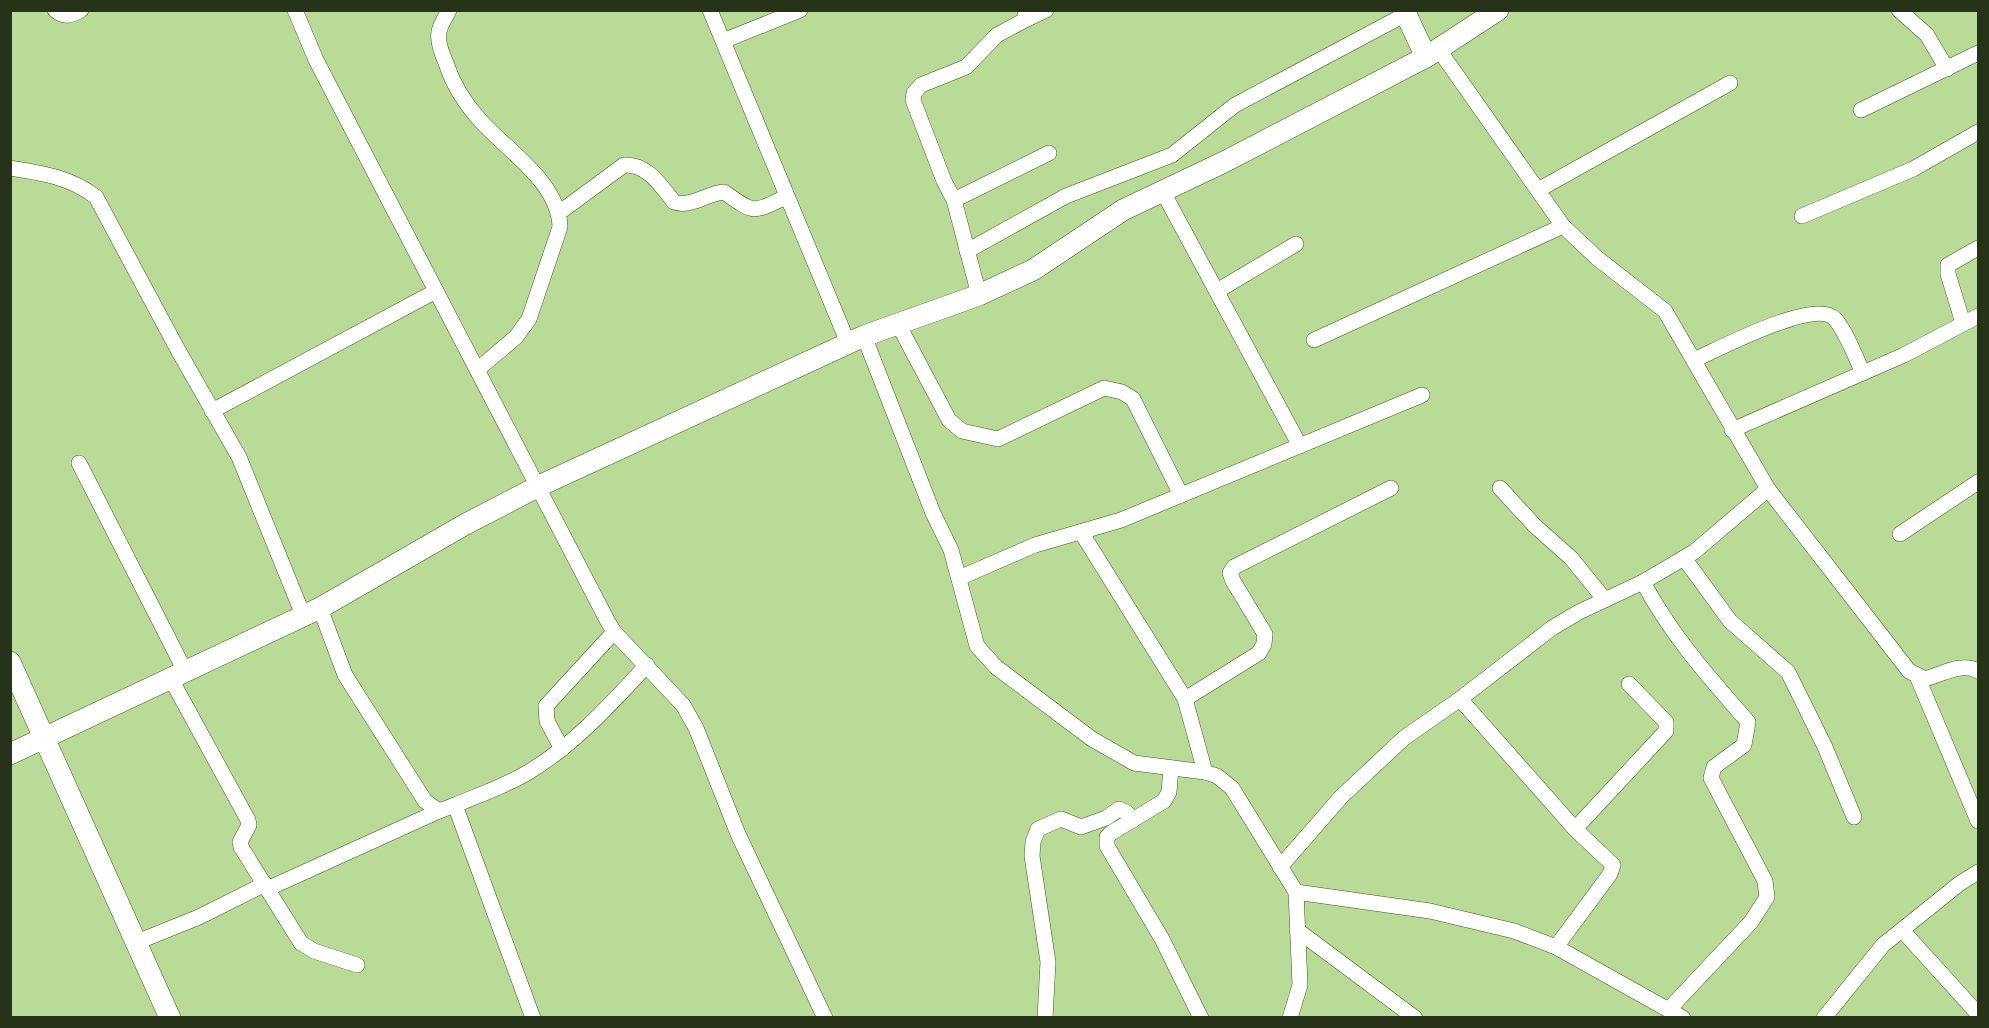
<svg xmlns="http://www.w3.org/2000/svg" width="1989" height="1028" font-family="Spectral,serif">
	<rect width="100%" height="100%" fill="#badb98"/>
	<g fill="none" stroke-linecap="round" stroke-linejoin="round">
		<defs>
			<g id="street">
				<path d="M55,10C64,18 71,16 81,10"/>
				<polyline points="295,10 316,60 607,620 614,632 683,705 696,728 738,834 825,1018"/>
				<path d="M449,10C446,17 440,25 439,32C437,41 442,54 446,63C453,85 463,101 479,119C506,150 559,182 560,227L529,319L516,337L477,370"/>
				<polyline points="710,10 848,343"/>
				<polyline points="1899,10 1927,35 1947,69"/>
				<polyline points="1027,19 1046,10"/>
				<polyline points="723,41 800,10"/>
				<path d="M1439,50L1563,226L1597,258L1665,311L1768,489L1909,671L1925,679C1943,674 1961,662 1978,671"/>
				<polyline points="1861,110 1978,53"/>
				<path d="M10,168C42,173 70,177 96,197L178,350L239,457L303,615"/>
				<polyline points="1538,190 1730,83"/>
				<polyline points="1163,192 1300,446"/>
				<polyline points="954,200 1049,153"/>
				<path d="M560,212L624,165C648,164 660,185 674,202C691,208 707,193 724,192C755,214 752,213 786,197"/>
				<polyline points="1802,216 1913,169 1978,132"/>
				<polyline points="967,251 1066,196 1172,155 1235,105 1406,14"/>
				<polyline points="1217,291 1296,244"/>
				<polyline points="979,295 954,200 944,181 913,100 914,93 921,85 966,67 997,35 1027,19 1025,10"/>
				<polyline points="897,322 949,420 962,431 998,439 1104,388 1122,392 1133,399 1181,495"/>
				<polyline points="1963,323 1948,274 1948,265 1978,248"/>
				<polyline points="864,336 933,513 951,550 977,646 996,667 1092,739 1134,763 1205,772 1217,776 1232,788 1296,892 1430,911 1514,931 1556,947 1683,1018"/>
				<polyline points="1314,340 1563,226"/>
				<path d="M1694,360C1717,350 1816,297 1835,319C1847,333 1855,356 1863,373"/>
				<polyline points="212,411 436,291"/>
				<polyline points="1732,430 1904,355 1978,316"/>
				<polyline points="79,463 186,673"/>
				<polyline points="1500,488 1535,526 1571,558 1605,600"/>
				<polyline points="1081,532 1185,699 1205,772"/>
				<polyline points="1900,534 1978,482"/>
				<polyline points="1684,558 1730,621 1788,672 1825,747 1854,817"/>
				<polyline points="959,578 1035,545 1121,520 1422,395"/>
				<path d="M1643,582C1671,635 1709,677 1748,722L1744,745L1714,767L1711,778L1765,881L1767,897L1751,922L1670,1008"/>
				<polyline points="320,608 345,675 425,801 439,811 455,805 533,1018"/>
				<polyline points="1917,676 1978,821"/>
				<polyline points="171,679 248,820 249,825 240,842 241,847 301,943 314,951 357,965"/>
				<polyline points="1185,699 1259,653 1264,644 1265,634 1233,581 1230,573 1234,567 1391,488"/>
				<polyline points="1460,699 1575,829 1613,865 1610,874 1556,947"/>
				<polyline points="562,749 547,721 546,706 614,632"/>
				<polyline points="1171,768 1169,792 1164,801 1111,833 1107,837 1107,846 1162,939 1201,1018"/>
				<path d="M455,805C479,795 505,786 527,773C574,745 610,705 647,665"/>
				<polyline points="1575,829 1666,731 1666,722 1629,684"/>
				<polyline points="1280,867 1341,797 1404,738 1460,699 1552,628 1579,612 1643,582 1694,552 1768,489"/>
				<polyline points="267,889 439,811"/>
				<polyline points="1297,930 1415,1018"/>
				<polyline points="1902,930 1978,1014"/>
				<polyline points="137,942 199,917 265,884"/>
				<polyline points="1045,1018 1048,962 1032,856 1033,842 1038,829 1061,819 1081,827 1106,818 1119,809 1126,812 1133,820"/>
				<polyline points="1290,1018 1300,985 1296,892"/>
				<polyline points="1824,1018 1883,945 1959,884 1978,872"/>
			</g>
			<g id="secondary">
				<polyline points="1404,10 1426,57"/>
				<polyline points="10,662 170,1018"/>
				<polyline points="10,754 320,608 464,525 539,486 864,336 979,295 1033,270 1123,210 1224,162 1426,57 1498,10"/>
			</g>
		</defs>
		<use href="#street" stroke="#405b1c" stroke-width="16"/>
		<use href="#secondary" stroke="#405b1c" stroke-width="22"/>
		<use href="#street" stroke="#fff" stroke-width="15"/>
		<use href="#secondary" stroke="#fff" stroke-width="21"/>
	</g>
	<rect width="1989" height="1028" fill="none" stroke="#273319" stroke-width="24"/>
</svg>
